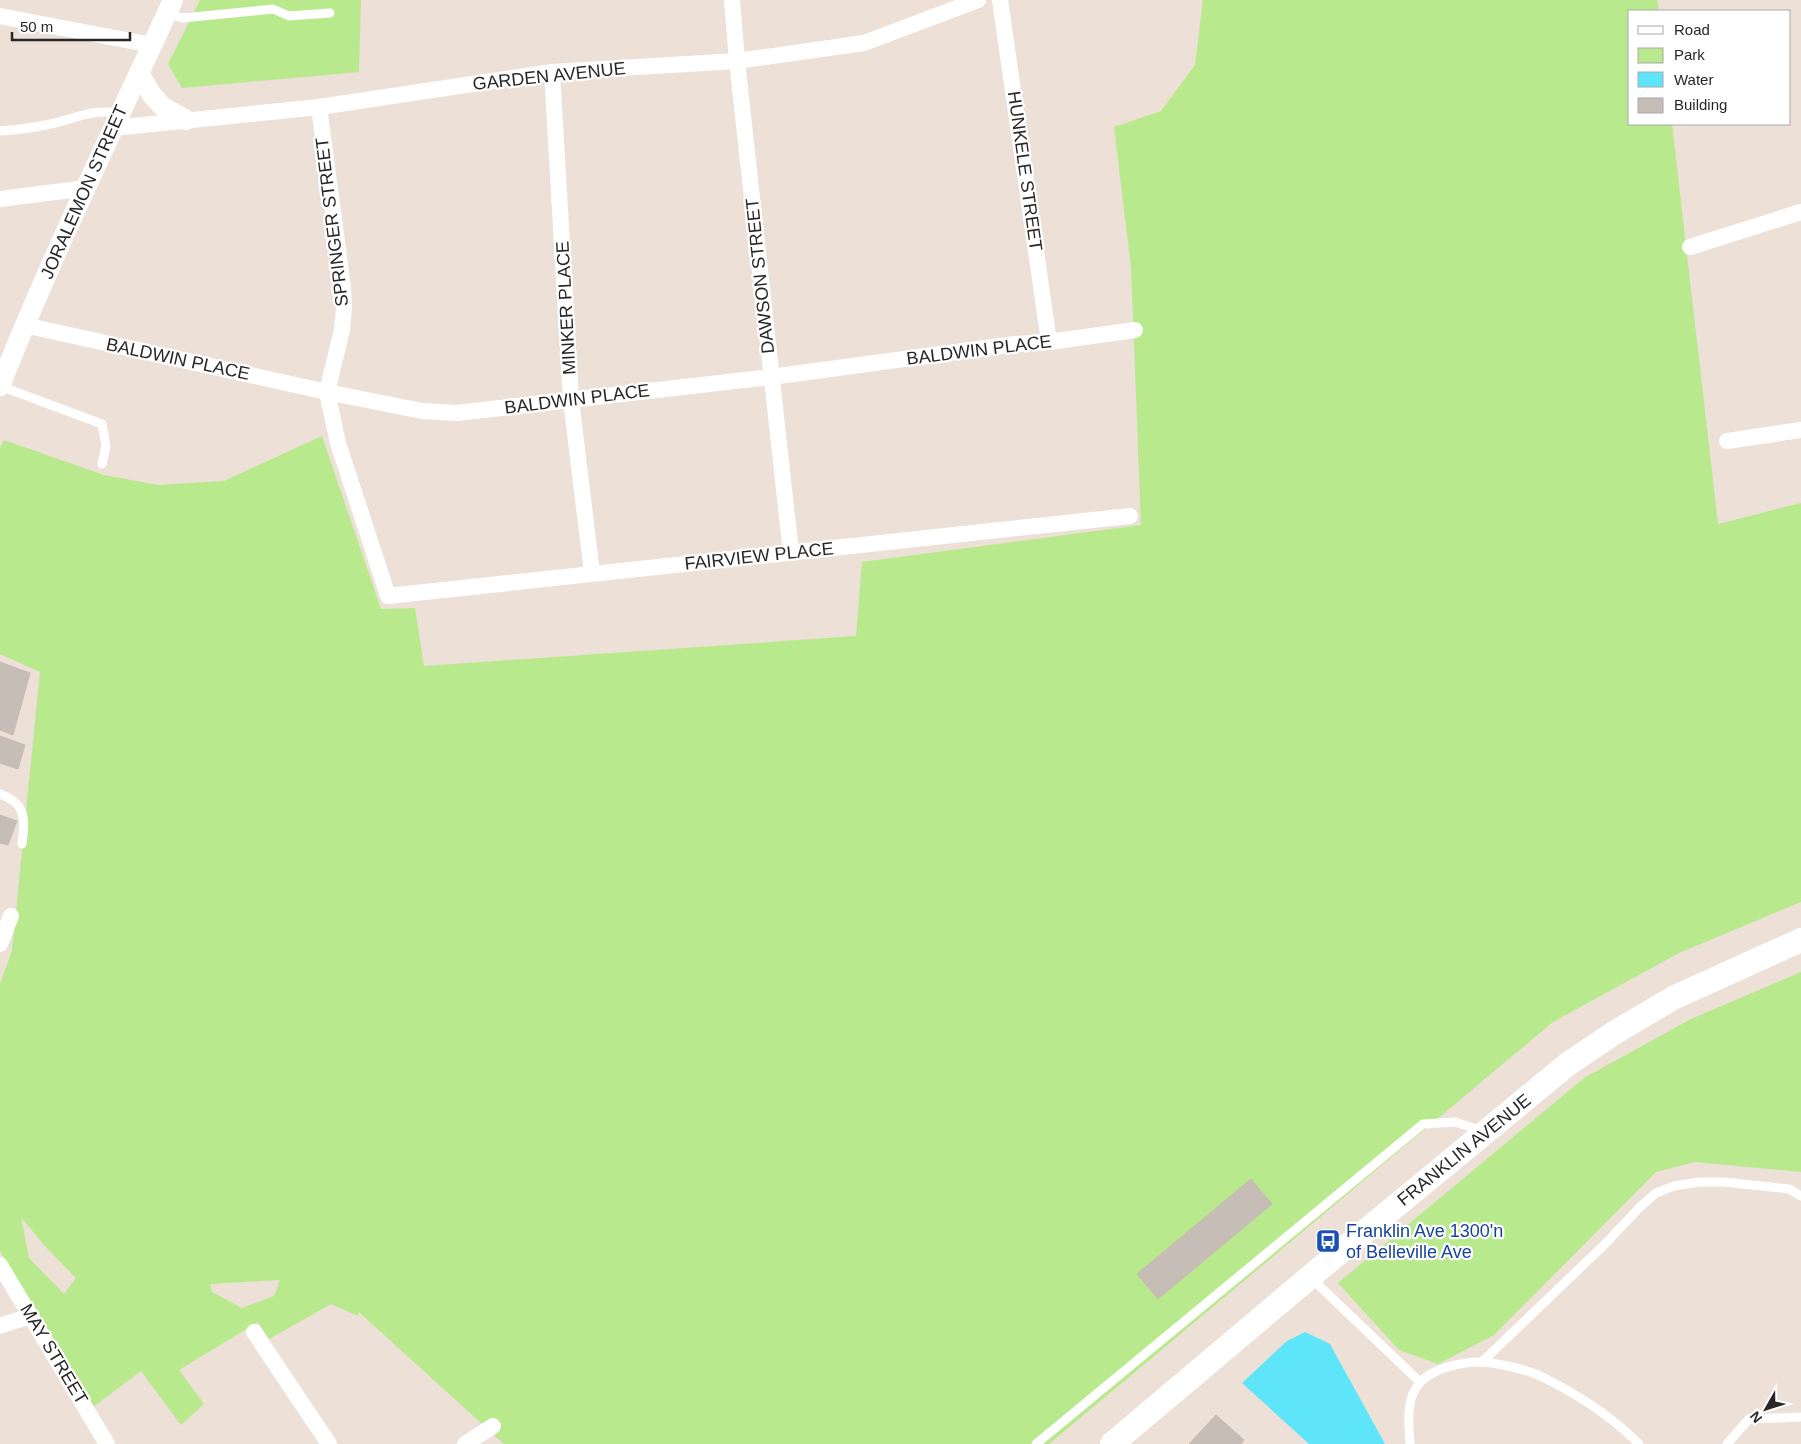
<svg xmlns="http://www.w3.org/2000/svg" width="1801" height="1444" font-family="Helvetica,sans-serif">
	<rect width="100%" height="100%" fill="#ece0d7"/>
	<g fill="#b8e98d" fill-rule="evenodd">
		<polygon points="200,0 361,0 359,72 182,88 168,64"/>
		<path d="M1203,0H1657L1659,11H1630V124H1672L1718,524L1801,503V902L1679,953L1553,1022L1049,1444H504L359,1312L358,1316L331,1304L269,1339L258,1322L179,1370L204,1404L181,1425L141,1371L93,1407L0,1251V984L12,951L40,672L0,654V448L4,440L104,475L158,485L224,481L322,436L381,609L415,608L424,666L856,636L862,562L1141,525L1131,267L1114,127L1161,111L1195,65ZM21,1217L43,1244L76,1278L64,1294L29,1258ZM280,1280L274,1296L242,1308L212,1292L210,1284Z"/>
		<polygon points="1801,972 1801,1172 1695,1162 1656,1172 1494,1335 1438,1364 1399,1350 1338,1283 1584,1078 1691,1019"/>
	</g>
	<polygon fill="#5ee5fa" points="1305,1332 1330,1344 1385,1444 1309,1444 1242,1383 1287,1341"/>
	<g fill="#c7bdb7" stroke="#c7bcb1">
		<polygon points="0,662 30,673 13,735 0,730"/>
		<polygon points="0,736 25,745 18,769 0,763"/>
		<polygon points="0,815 17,821 8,845 0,843"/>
		<polygon points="1251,1179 1272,1204 1158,1299 1137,1274"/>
		<polygon points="1216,1415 1244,1440 1241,1444 1189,1444"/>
	</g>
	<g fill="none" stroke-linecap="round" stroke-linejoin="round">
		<g stroke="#fff" stroke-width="9">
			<polyline points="167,14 183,18 273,9 289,16 330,13"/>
			<path d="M0,131C18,130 37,127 55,123C80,117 92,109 120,113"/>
			<polyline points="0,386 102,424 106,446 102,464"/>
			<path d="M0,794C27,804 25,819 22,844"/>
			<polyline points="1310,1277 1420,1382"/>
			<polyline points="1482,1362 1605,1244 1640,1207 1656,1193 1674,1186 1699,1182 1724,1182 1789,1189 1801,1196"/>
			<polyline points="1036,1444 1423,1124 1455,1122 1483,1131"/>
			<path d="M1410,1444C1409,1426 1406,1403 1416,1388C1428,1368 1461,1362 1482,1362C1497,1363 1524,1369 1538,1375C1574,1392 1610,1415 1639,1444"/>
			<polyline points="1727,1444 1749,1419 1801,1417"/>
		</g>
		<g stroke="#fff" stroke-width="16">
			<polyline points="732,0 737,61 791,553"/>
			<polyline points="1000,0 1049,342"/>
			<polyline points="0,16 152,45"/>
			<polyline points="552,72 571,400 592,573"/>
			<polyline points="319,107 343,287 344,308 342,330 327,392 338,443 388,596 1130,516"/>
			<polyline points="113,128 319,107 552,72 737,61 864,43 978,0"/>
			<polyline points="0,199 86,188"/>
			<polyline points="1690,247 1801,212"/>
			<polyline points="24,325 327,392 422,411 457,413 771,377 1015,344 1049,342 1135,330"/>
			<polyline points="1727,441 1801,430"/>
			<polyline points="0,944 11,916"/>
			<polyline points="0,1265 107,1444"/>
			<polyline points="0,1326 30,1316"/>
			<polyline points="254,1332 329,1444"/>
			<polyline points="465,1444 493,1426"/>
		</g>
		<g stroke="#fff" stroke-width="20">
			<polyline points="139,73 152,95 163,107 186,120"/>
			<path d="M0,386C52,255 114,128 173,0"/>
		</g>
		<polyline stroke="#fff" stroke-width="24" points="1112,1444 1317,1271 1568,1064 1614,1033 1673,998 1801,940"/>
	</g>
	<defs>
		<symbol id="bus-square" viewBox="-11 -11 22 22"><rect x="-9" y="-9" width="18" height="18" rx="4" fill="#1a4fb4" stroke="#fff"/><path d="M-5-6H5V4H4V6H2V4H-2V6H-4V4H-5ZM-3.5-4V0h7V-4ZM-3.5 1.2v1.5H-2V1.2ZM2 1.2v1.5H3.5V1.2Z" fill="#fff"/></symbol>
	</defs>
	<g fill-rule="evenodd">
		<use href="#bus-square" x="1314" y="1227" width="28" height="28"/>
	</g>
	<g text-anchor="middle" stroke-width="4.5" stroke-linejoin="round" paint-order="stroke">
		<g font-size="18" fill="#272727" stroke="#fff">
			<text transform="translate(549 76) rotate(-6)" y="6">GARDEN AVENUE</text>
			<text transform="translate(1025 171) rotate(82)" y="6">HUNKELE STREET</text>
			<text transform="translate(84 192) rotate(-66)" y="6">JORALEMON STREET</text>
			<text transform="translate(332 222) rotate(-97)" y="6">SPRINGER STREET</text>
			<text transform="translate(760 276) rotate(-96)" y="6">DAWSON STREET</text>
			<text transform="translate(566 308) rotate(-93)" y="6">MINKER PLACE</text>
			<text transform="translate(979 350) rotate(-7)" y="6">BALDWIN PLACE</text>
			<text transform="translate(178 359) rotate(12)" y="6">BALDWIN PLACE</text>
			<text transform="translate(577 399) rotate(-7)" y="6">BALDWIN PLACE</text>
			<text transform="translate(759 556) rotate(-6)" y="6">FAIRVIEW PLACE</text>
			<text transform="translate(1464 1150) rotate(-39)" y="6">FRANKLIN AVENUE</text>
			<text transform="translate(54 1354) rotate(59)" y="6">MAY STREET</text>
		</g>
		<g font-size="18" fill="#164399" stroke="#fff" text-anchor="start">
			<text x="1346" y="1237">Franklin Ave 1300'n<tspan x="1346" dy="21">of Belleville Ave</tspan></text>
		</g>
	</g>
	<rect x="1628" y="10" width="162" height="115" fill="#ffffff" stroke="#a9a9a9"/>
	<rect x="1638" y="26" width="25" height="8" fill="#ffffff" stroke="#a9a9a9"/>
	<text x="1674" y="35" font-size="15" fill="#272727">Road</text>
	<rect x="1638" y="48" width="25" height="15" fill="#b8e98d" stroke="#a9a9a9"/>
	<text x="1674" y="60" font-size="15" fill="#272727">Park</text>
	<rect x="1638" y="72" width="25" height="15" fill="#5ee5fa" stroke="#a9a9a9"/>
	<text x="1674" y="85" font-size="15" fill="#272727">Water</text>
	<rect x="1638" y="98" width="25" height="15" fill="#c7bdb7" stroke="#a9a9a9"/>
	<text x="1674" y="110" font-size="15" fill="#272727">Building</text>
	<g transform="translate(1766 1409) rotate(231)" stroke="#ffffff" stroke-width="4" paint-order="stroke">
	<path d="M0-4L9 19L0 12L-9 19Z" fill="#272727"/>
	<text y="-8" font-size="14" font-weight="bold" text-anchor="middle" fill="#272727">N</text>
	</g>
	<path d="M12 32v8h118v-8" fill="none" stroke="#272727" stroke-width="2.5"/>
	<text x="20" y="32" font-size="15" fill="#272727" stroke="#ffffff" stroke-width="4" paint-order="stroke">50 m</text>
</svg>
